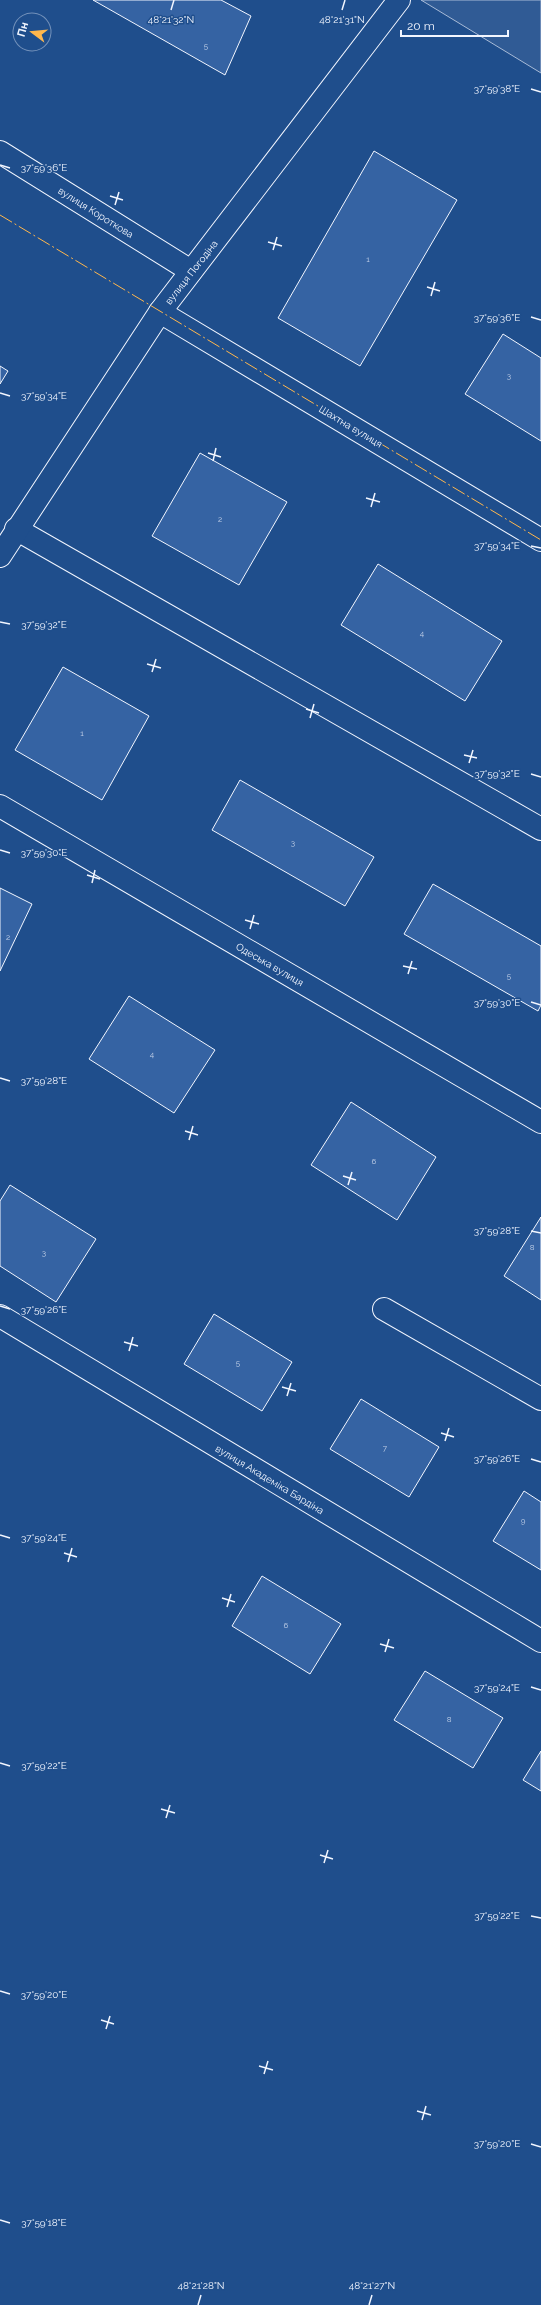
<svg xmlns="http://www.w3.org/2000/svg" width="541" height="2305" font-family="Raleway,sans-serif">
	<rect width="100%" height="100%" fill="#1f4e8c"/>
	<polygon fill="#305b95" stroke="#a8bbd7" points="421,0 541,0 541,73"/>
	<g fill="#3563a3" stroke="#f2f6ff">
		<polygon points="93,0 221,0 251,16 225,75"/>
		<polygon points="374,151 457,200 360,366 278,318"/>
		<polygon points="503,334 541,358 541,441 465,394"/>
		<polygon points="0,366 8,371 0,384"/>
		<polygon points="200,453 287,502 239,585 152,536"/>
		<polygon points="378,564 502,641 465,701 341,625"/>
		<polygon points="63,667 149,716 102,800 15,750"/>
		<polygon points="240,780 374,857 345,906 212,830"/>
		<polygon points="433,884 541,946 541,1005 538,1011 404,934"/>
		<polygon points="0,888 32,904 0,971"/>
		<polygon points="129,996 215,1050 174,1113 89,1059"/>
		<polygon points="351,1102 436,1157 397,1220 311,1165"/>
		<polygon points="10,1185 96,1239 56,1302 0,1266 0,1201"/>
		<polygon points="541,1217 541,1300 504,1276"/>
		<polygon points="214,1314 292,1362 262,1411 184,1364"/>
		<polygon points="361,1399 439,1447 409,1497 330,1449"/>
		<polygon points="524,1491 541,1502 541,1570 493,1541"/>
		<polygon points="262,1576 341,1624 310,1674 232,1626"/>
		<polygon points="425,1671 503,1718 473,1768 394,1720"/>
		<polygon points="541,1751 541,1791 523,1780"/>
	</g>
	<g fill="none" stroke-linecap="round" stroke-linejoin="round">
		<defs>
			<g id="minor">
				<polyline points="0,152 191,271"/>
				<polyline points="160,312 541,540"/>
				<polyline points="16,529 541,829"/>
				<polyline points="0,556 160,312 399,0"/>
				<polyline points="0,806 541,1122"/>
				<polyline points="384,1309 541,1399"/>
				<polyline points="0,1316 541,1641"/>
			</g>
		</defs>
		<use href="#minor" stroke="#f2f6ff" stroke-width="24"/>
		<use href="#minor" stroke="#1f4e8c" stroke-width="22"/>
		<polyline stroke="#ffb74d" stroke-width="1" stroke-dasharray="14 3 2 3" stroke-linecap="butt" points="0,215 541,540"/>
	</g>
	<path fill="none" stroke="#f2f6ff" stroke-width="1.5" d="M171,10L174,0M342,10L345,0M531,89L541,92M0,165L10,168M110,196L123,200M115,205L119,192M268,242L282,246M273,250L277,237M427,287L440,291M431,296L435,282M531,317L541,320M0,393L10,396M208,453L221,457M213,461L216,448M366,498L380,502M371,507L375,493M531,546L541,548M0,622L10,624M147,664L161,668M152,672L156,659M306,709L319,713M310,718L314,704M464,755L477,758M469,763L473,750M531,774L541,777M0,850L10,853M87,875L100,879M92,883L95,870M245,920L259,924M250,929L254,915M403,966L417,969M408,974L412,961M531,1002L541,1005M0,1078L10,1081M185,1131L198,1135M189,1140L193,1126M343,1176L356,1180M348,1185L352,1172M531,1231L541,1233M0,1306L10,1309M124,1342L138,1346M129,1351L133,1337M282,1387L296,1391M287,1396L291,1383M441,1433L454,1437M445,1441L449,1428M531,1459L541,1462M0,1535L10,1538M64,1553L77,1557M68,1562L72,1548M222,1598L235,1602M227,1607L231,1594M380,1644L394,1648M385,1652L389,1639M531,1687L541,1690M0,1763L10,1766M161,1809L175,1813M166,1818L170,1805M320,1855L333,1859M324,1863L328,1850M531,1916L541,1918M0,1991L10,1994M101,2020L114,2024M106,2029L110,2016M259,2066L273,2070M264,2074L268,2061M417,2111L431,2115M422,2120L426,2106M531,2144L541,2147M0,2220L10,2223M198,2305L201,2295M369,2305L372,2295"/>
	<g text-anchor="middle" stroke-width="3" stroke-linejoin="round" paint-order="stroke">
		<g font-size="8" fill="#c3d1e8">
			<text x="206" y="49">5</text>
			<text x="368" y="262">1</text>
			<text x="509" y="379">3</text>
			<text x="220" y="522">2</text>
			<text x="422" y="636">4</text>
			<text x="82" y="736">1</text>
			<text x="293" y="846">3</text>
			<text x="8" y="940">2</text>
			<text x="509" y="979">5</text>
			<text x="152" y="1057">4</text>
			<text x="374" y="1164">6</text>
			<text x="532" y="1250">8</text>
			<text x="44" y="1256">3</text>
			<text x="238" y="1366">5</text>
			<text x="385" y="1451">7</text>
			<text x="523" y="1524">9</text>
			<text x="286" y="1628">6</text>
			<text x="449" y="1722">8</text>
		</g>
		<g font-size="10" fill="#f2f6ff" stroke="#1f4e8c">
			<text transform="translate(96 212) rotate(32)" y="4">вулиця Короткова</text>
			<text transform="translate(191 272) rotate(-52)" y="4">вулиця Погодіна</text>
			<text transform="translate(351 426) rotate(31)" y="4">Шахтна вулиця</text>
			<text transform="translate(270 964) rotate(30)" y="4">Одеська вулиця</text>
			<text transform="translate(270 1479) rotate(31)" y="4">вулиця Академіка Бардіна</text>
		</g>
	</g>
	<g font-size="10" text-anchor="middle" fill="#f2f6ff" stroke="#1f4e8c" stroke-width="3" stroke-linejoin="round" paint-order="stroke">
		<text x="171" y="23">48°21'32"N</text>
		<text x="342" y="23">48°21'31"N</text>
		<text x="497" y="92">37°59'38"E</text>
		<text x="44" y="171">37°59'36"E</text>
		<text x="497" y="321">37°59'36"E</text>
		<text x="44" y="399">37°59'34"E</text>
		<text x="497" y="549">37°59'34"E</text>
		<text x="44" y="628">37°59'32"E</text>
		<text x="497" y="777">37°59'32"E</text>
		<text x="44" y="856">37°59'30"E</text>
		<text x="497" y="1006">37°59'30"E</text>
		<text x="44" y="1084">37°59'28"E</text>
		<text x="497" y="1234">37°59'28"E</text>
		<text x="44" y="1313">37°59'26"E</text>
		<text x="497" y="1462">37°59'26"E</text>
		<text x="44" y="1541">37°59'24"E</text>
		<text x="497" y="1691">37°59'24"E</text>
		<text x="44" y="1769">37°59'22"E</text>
		<text x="497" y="1919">37°59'22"E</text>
		<text x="44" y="1998">37°59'20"E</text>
		<text x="497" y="2147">37°59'20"E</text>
		<text x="44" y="2226">37°59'18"E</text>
		<text x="201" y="2289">48°21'28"N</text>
		<text x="372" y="2289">48°21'27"N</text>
	</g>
	<g transform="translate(32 32) rotate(286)"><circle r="19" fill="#1f4e8c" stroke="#7391ba"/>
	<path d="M0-3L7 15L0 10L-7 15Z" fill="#ffb74d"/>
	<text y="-6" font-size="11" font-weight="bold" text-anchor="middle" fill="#f2f6ff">Пн</text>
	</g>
	<path d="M401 30v6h107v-6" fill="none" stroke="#f2f6ff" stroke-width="2"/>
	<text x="407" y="30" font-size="12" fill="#f2f6ff" stroke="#1f4e8c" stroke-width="3" paint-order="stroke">20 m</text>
</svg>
